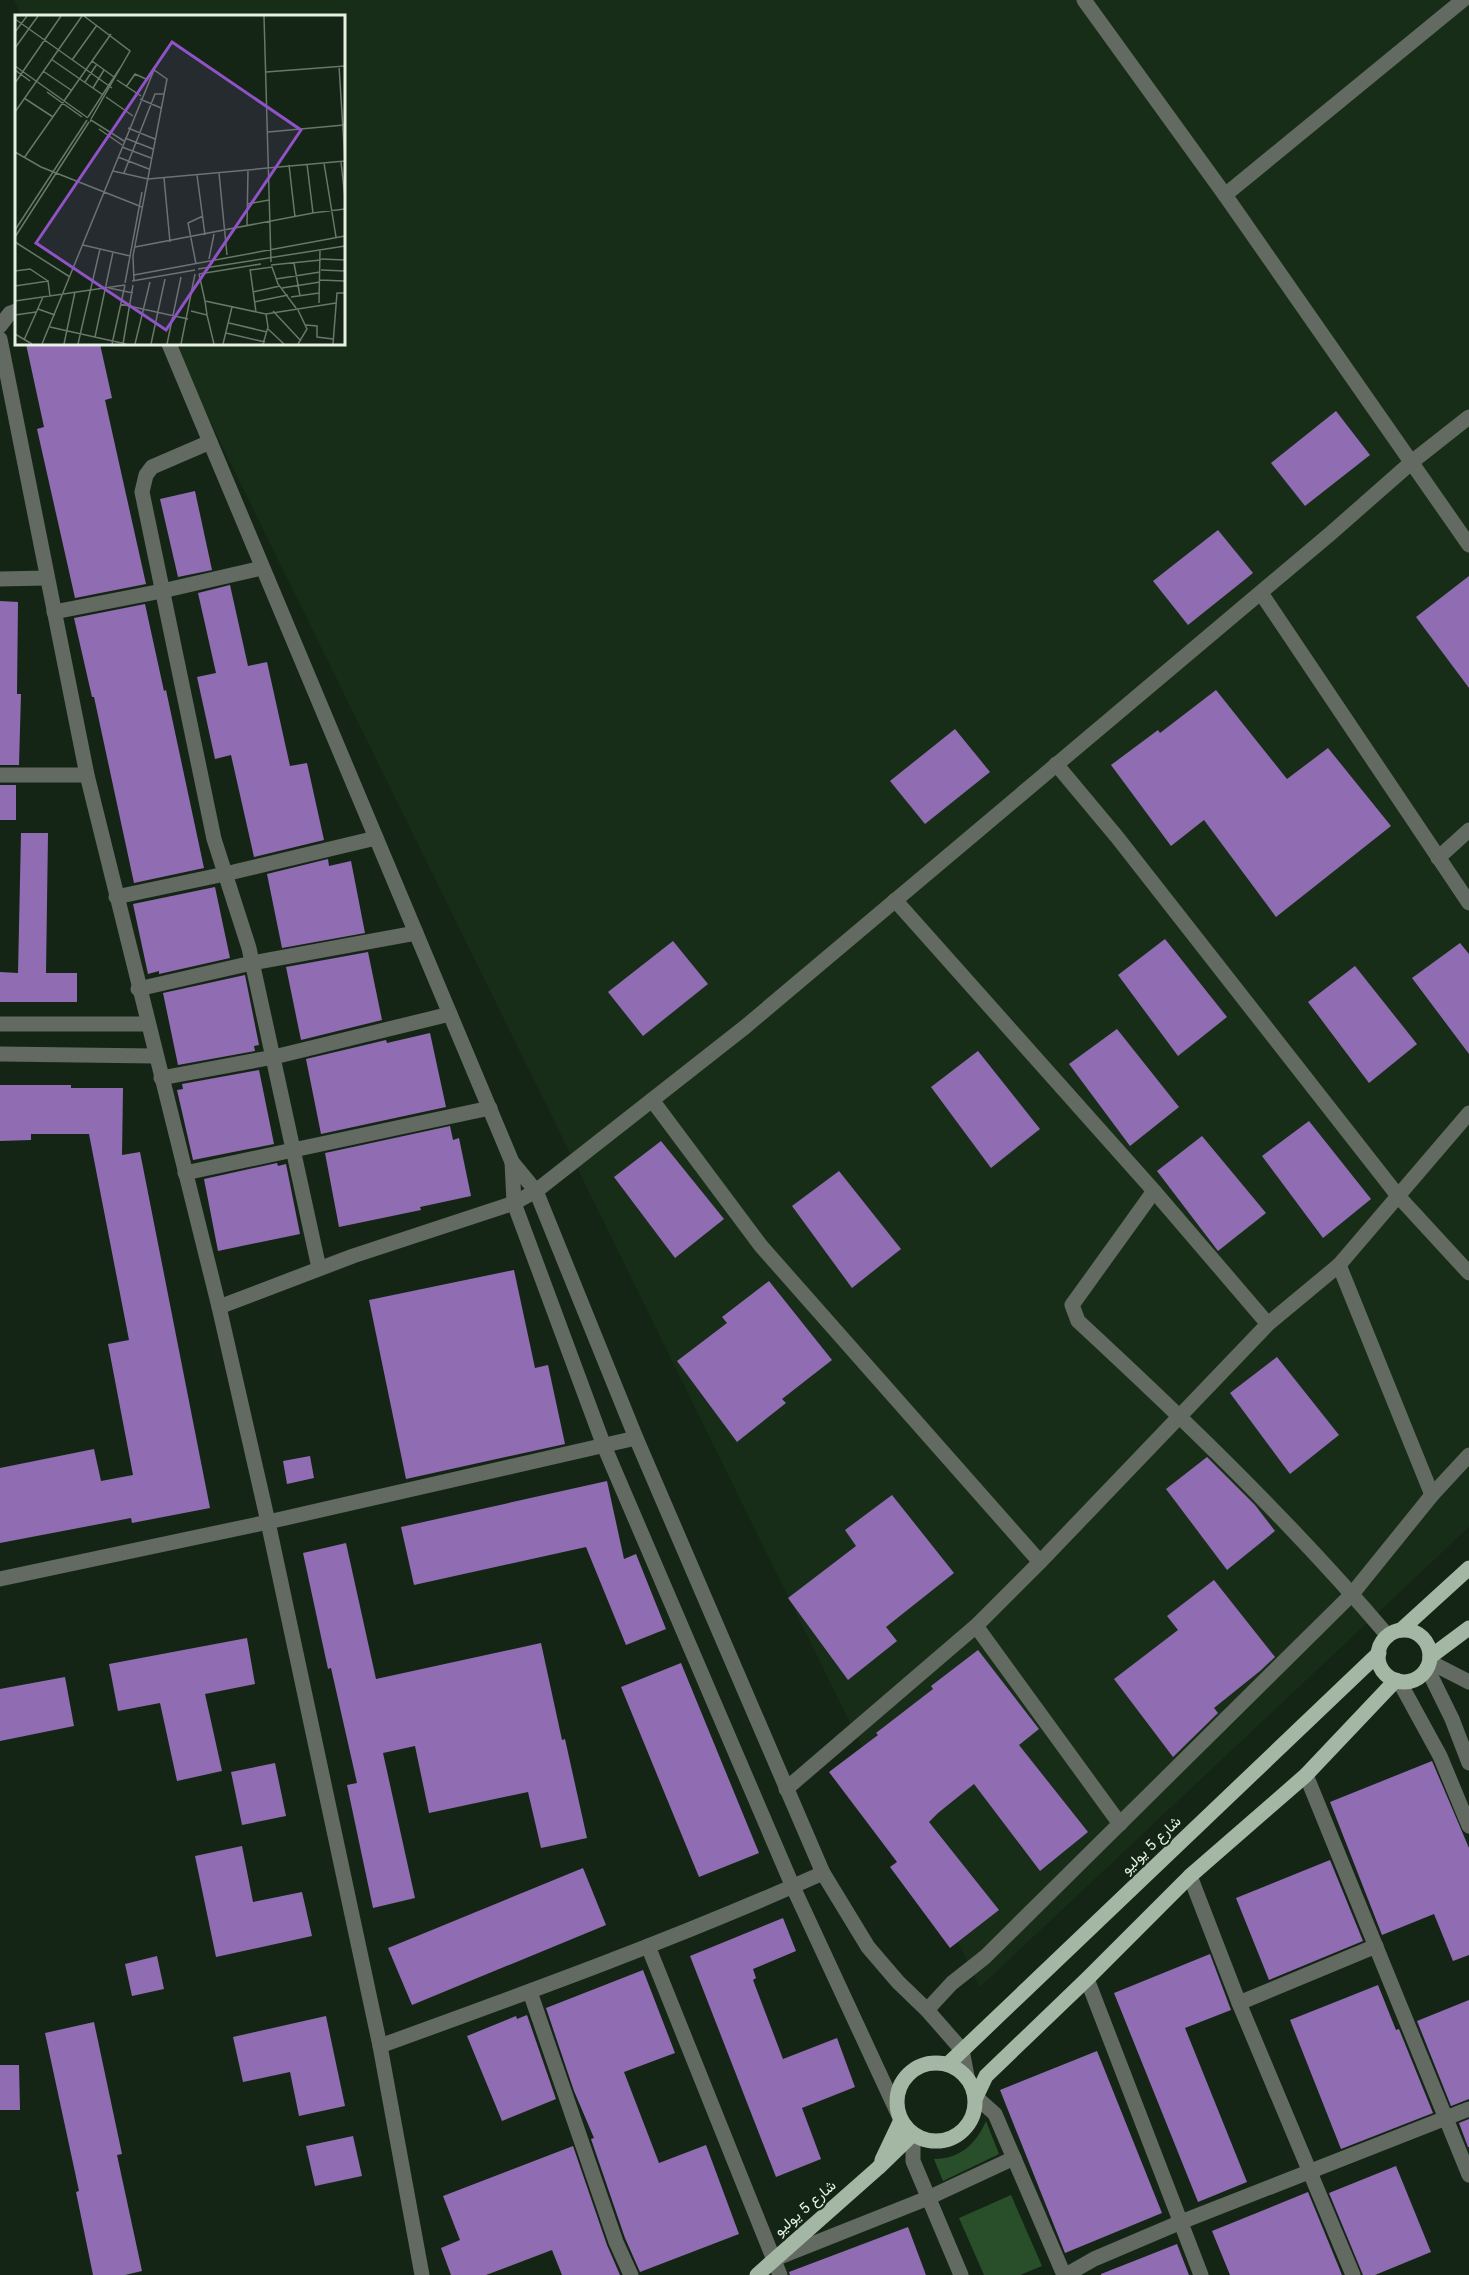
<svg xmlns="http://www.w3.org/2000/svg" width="1469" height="2275" font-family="Georgia,Vazirmatn,serif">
	<rect width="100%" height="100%" fill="#142515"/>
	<polygon fill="#172d17" points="14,0 1469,0 1469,1527 980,1987 172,344 344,344 344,16 22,16"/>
	<g fill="#284e2a">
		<path d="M986,2121L999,2154L943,2181L934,2159C960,2159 976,2144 986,2121Z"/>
		<polygon points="1011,2195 1042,2266 1020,2275 984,2275 959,2218"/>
	</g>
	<g fill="#906db2">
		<polygon points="26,344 100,344 112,398 105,400 146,584 75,598 37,429 44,427"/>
		<polygon points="1336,411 1370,455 1305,506 1271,463"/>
		<polygon points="195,491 212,570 178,577 160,499"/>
		<polygon points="1218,530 1253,573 1188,625 1153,581"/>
		<polygon points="1469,576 1469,688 1416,617"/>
		<polygon points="230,585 248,666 267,662 290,766 307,763 324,840 254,857 231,755 215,759 197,677 216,673 198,593"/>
		<polygon points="0,601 18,602 17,694 21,694 19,765 0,765"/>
		<polygon points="145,604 164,691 166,690 204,868 134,883 94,697 92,697 74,618"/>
		<polygon points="1216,690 1287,779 1328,748 1391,826 1276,917 1204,820 1171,846 1111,765 1158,730 1160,733"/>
		<polygon points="955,729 990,772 925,824 890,781"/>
		<rect x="0" y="785" width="16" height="35"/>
		<polygon points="21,833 48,833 46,973 77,973 77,1002 0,1002 0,972 18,973"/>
		<polygon points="328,859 329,866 351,861 365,933 282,948 267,874"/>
		<polygon points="215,887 230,958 159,974 159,971 148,974 133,904"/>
		<polygon points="1165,939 1227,1017 1178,1056 1118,975"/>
		<polygon points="673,941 708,984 643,1036 608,992"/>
		<polygon points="1460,943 1469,954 1469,1054 1412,978"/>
		<polygon points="368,952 382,1020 301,1040 286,967"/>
		<polygon points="1355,966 1417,1044 1369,1083 1308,1002"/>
		<polygon points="245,975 259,1045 254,1046 255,1051 178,1065 163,993"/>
		<polygon points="1117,1029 1179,1107 1130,1146 1069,1064"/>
		<polygon points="430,1033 446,1107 321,1134 306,1059 386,1040 387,1043"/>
		<polygon points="978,1051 1040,1129 991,1168 931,1087"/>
		<polygon points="259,1070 274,1144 193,1160 177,1090 183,1089 182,1084"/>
		<polygon points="0,1085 71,1085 71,1088 123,1088 122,1155 140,1152 210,1508 132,1523 131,1518 0,1543 0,1468 94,1449 101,1481 133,1475 108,1344 129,1340 89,1134 31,1134 31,1140 0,1141"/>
		<polygon points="1309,1121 1371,1199 1323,1238 1262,1156"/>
		<polygon points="450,1126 453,1140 459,1138 471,1196 420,1207 421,1210 339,1227 325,1153"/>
		<polygon points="1202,1136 1266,1213 1218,1251 1157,1171"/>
		<polygon points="661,1141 724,1219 675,1258 614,1177"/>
		<polygon points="277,1163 278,1166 286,1164 300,1234 218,1251 204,1179"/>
		<polygon points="839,1171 901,1249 852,1288 792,1206"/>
		<polygon points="514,1270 535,1368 548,1365 565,1444 406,1479 369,1300"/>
		<polygon points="769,1281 832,1360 782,1399 786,1403 737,1442 677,1361 727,1323 722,1317"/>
		<polygon points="1277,1357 1339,1435 1290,1474 1230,1393"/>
		<polygon points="310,1456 314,1478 287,1484 283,1461"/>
		<polygon points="1207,1457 1255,1505 1275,1531 1227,1570 1166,1489"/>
		<polygon points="607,1481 624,1559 636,1554 666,1629 626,1645 586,1547 414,1585 401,1527"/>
		<polygon points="892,1495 954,1573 886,1627 897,1641 848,1680 788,1598 856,1546 845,1530"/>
		<polygon points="346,1543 376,1679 541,1643 562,1740 565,1739 587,1838 541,1848 528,1792 429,1813 415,1746 383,1753 415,1898 373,1908 347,1785 357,1783 331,1668 328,1669 303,1553"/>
		<polygon points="1214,1580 1275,1657 1260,1671 1214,1708 1218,1713 1173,1757 1114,1679 1178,1630 1167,1616"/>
		<polygon points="247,1638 255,1684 205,1694 222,1771 177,1781 160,1703 118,1711 109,1664"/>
		<polygon points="978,1650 1039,1729 1019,1745 1088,1832 1040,1871 974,1784 938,1813 929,1822 999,1910 950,1948 890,1867 897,1862 829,1772 878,1735 876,1733 933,1689 931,1686"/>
		<polygon points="681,1663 759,1853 699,1877 621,1687"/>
		<polygon points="65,1677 74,1726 0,1741 0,1689"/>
		<polygon points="1432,1761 1469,1848 1469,1955 1453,1961 1434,1914 1382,1935 1330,1802"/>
		<polygon points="275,1763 286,1816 242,1825 231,1772"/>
		<polygon points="242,1846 253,1902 302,1892 312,1936 216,1957 195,1856"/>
		<polygon points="1330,1860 1363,1941 1269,1980 1236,1898"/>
		<polygon points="583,1868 606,1925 412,2005 388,1948"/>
		<polygon points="783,1918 796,1951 753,1969 756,1978 753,1980 783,2059 837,2038 855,2087 802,2108 821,2159 776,2177 690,1956"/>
		<polygon points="1210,1954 1231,2010 1185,2028 1247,2182 1198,2202 1114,1993"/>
		<polygon points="157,1956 164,1989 132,1996 125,1964"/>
		<polygon points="643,1970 675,2053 624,2072 659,2163 706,2145 739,2234 640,2272 625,2238 591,2139 594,2138 574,2091 546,2008"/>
		<polygon points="1378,1985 1396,2030 1399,2029 1433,2113 1341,2149 1290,2020"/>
		<polygon points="1469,2000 1469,2099 1451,2106 1417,2021"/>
		<polygon points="527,2015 556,2099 502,2121 467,2036 516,2016 517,2019"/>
		<polygon points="326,2016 345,2106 299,2116 290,2072 243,2082 233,2037"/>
		<polygon points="94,2022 122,2154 117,2155 142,2271 125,2275 93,2275 76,2192 79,2191 45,2033"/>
		<polygon points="1097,2051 1162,2213 1065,2253 1000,2090"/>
		<polygon points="0,2065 19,2065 20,2110 0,2110"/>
		<polygon points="1469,2119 1469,2147 1468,2147 1459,2123"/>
		<polygon points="353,2136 362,2176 315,2186 306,2146"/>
		<polygon points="573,2146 607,2245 620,2275 562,2275 552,2250 486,2275 451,2275 441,2248 460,2240 443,2196"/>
		<polygon points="1396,2166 1431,2252 1375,2275 1363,2275 1329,2193"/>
		<polygon points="1308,2192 1342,2275 1230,2275 1212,2231"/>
		<polygon points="908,2227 926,2275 790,2275 789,2272"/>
		<polygon points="1177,2244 1189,2275 1101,2275 1101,2274"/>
	</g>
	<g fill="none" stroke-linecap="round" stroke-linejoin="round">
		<g stroke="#626a62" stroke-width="15">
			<polyline points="1084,0 1225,195 1469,545"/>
			<polyline points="1225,195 1463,0"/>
			<polyline points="0,326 10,313 16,311"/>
			<polyline points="0,339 87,775 219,1307 268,1522 380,2046 422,2275"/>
			<polyline points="169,344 512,1162 536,1191 636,1438 823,1873 868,1947 898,1982 927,2010 962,2050 967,2076"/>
			<polyline points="210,442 152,467 146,475 142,492 214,839 249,948 319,1268"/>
			<polyline points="0,579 47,578"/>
			<polyline points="1261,593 1469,903"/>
			<polyline points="54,612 162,591 262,568"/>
			<polyline points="1056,764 1117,837 1399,1197 1469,1273"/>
			<polyline points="0,775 87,775"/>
			<polyline points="1438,858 1469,830"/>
			<polyline points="116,897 225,874 376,838"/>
			<polyline points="895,900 1154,1191 1268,1324"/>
			<polyline points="138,989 252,963 416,933"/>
			<polyline points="0,1024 147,1024"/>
			<polyline points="0,1054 155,1056"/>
			<polyline points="161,1078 274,1057 450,1014"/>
			<polyline points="652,1100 761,1246 1040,1562"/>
			<polyline points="512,1162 514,1203 604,1446 793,1887 901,2120"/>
			<polyline points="185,1173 490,1108"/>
			<path d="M1154,1191L1072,1305L1078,1321C1186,1421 1293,1524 1388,1636"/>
			<polyline points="1339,1265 1432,1495"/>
			<polyline points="219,1307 353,1256 514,1203 536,1191 745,1027 1330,534 1413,461 1469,417"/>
			<polyline points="0,1579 268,1522 636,1438"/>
			<polyline points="976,1626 1120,1824"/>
			<polyline points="1430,1662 1469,1682"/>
			<polyline points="1427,1668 1452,1719 1469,1763"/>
			<polyline points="1399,1681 1440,1756 1469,1826"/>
			<polyline points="1306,1775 1469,2175"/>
			<polyline points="786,1789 976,1626 1040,1562 1268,1324 1339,1265 1469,1113"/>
			<polyline points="1190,1876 1239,2003 1353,2275"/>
			<polyline points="648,1946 780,2275"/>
			<polyline points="1087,1979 1201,2275"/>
			<polyline points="530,1992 616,2242 631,2275"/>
			<polyline points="1239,2003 1376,1946"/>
			<polyline points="927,2010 952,1983 985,1957 1352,1594 1432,1495 1469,1455"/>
			<path d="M380,2046C529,1992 678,1938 823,1873"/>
			<polyline points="976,2097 995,2114 1064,2275"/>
			<polyline points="913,2134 913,2161 961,2275"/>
			<polyline points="777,2258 928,2198 1014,2158"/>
			<polyline points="1066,2275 1094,2259 1181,2222 1469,2109"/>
		</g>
		<g stroke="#a4b6a4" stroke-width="15">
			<polyline points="1401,1630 1469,1568"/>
			<circle cx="1404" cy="1656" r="26"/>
			<polyline points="1430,1657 1469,1628"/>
			<circle cx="936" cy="2102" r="39"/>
			<polyline points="948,2064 1379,1653"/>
			<polyline points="976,2097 986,2076 1087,1979 1190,1876 1306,1775 1396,1680"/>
			<polyline points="882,2160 901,2120"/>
			<polyline points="757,2275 878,2168 913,2134"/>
		</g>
	</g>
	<g text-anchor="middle" stroke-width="4.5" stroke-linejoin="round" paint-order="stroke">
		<g font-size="15" fill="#e6f1e5" stroke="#142515">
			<text transform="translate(1151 1845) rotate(-44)" y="5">شارع 5 يوليو</text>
			<text transform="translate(805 2208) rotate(-41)" y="5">شارع 5 يوليو</text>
		</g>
	</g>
	<g transform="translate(15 15)">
		<rect width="330" height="330" fill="#142515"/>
		<path fill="none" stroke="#687768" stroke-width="1.5" d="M69,1L115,36L76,104M249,1L256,247M0,4L97,73M0,17L12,1M0,33L23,1M36,44L88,80M57,45L82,10M77,46L99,62M0,51L73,103M324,51L330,146M0,55L15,66M28,56L56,75M251,57L330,51M102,65L126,81M70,67L82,49M0,68L46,1M111,72L120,59L133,65M78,73L89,55M32,77L67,102M91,82L118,101M9,83L38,102M125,84L146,93M0,97L67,1M73,102L105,53M75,107L76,105L109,126M113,113L140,124M84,114L107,130M253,117L329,110M110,123L138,134M107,132L136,143M0,137L26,152L127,192M103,142L134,154M9,143L96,19M326,147L330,183M309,148L321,222M292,149L298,198L330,194M274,150L280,202M98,156L133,164L330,146M109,158L140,79H149M204,158L212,240M182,160L190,220M149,163L155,227M232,189L254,185M232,210L233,155M0,215L72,105M0,222L74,107M0,227L55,262M68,230L115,241M120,232L298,198M194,244L199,219M306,244L330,245M279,248L285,281M181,249L173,208L188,201M256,250L306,245M183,254L330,231M235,254L241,297M235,255L257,252L263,269L281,293M306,255L330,256M0,256L15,254L33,266M184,259L190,286M184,259L246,249M119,260L330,221M261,264L305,257M305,265L329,266M117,266L180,255M110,268L127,177M0,271L33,266L35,281M94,273L118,278M267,273L305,267M238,277L265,271M276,282L304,278M0,286L110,270M239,287L273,280M304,288L305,235M105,289L173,304M282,293L292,314L283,329M23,294L40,300M176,296L192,300L199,329M258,296L286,326M0,300L21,297M192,300L190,286L251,299L321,288M214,308L252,317M291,310L302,311V322L318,324M35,312L111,329M253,314L269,329M211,318L250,327M0,319L17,329M80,322L98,237M9,325L28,282M27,329L139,55L152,64L118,241L119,266M49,329L60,277M63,329L85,234M97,329L110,270M108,329L118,270M120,329L135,267M136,329L150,264M152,329L166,262M166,329L180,259M208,329L217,292M248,329L253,312L251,299M318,329L322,278H330"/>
		<path fill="#9053c7" fill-opacity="0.15" stroke="#9053c7" stroke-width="3" d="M157,27L286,115L151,315L21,228Z"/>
		<rect width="330" height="330" fill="none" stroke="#e6f1e5" stroke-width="3"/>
	</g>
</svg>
